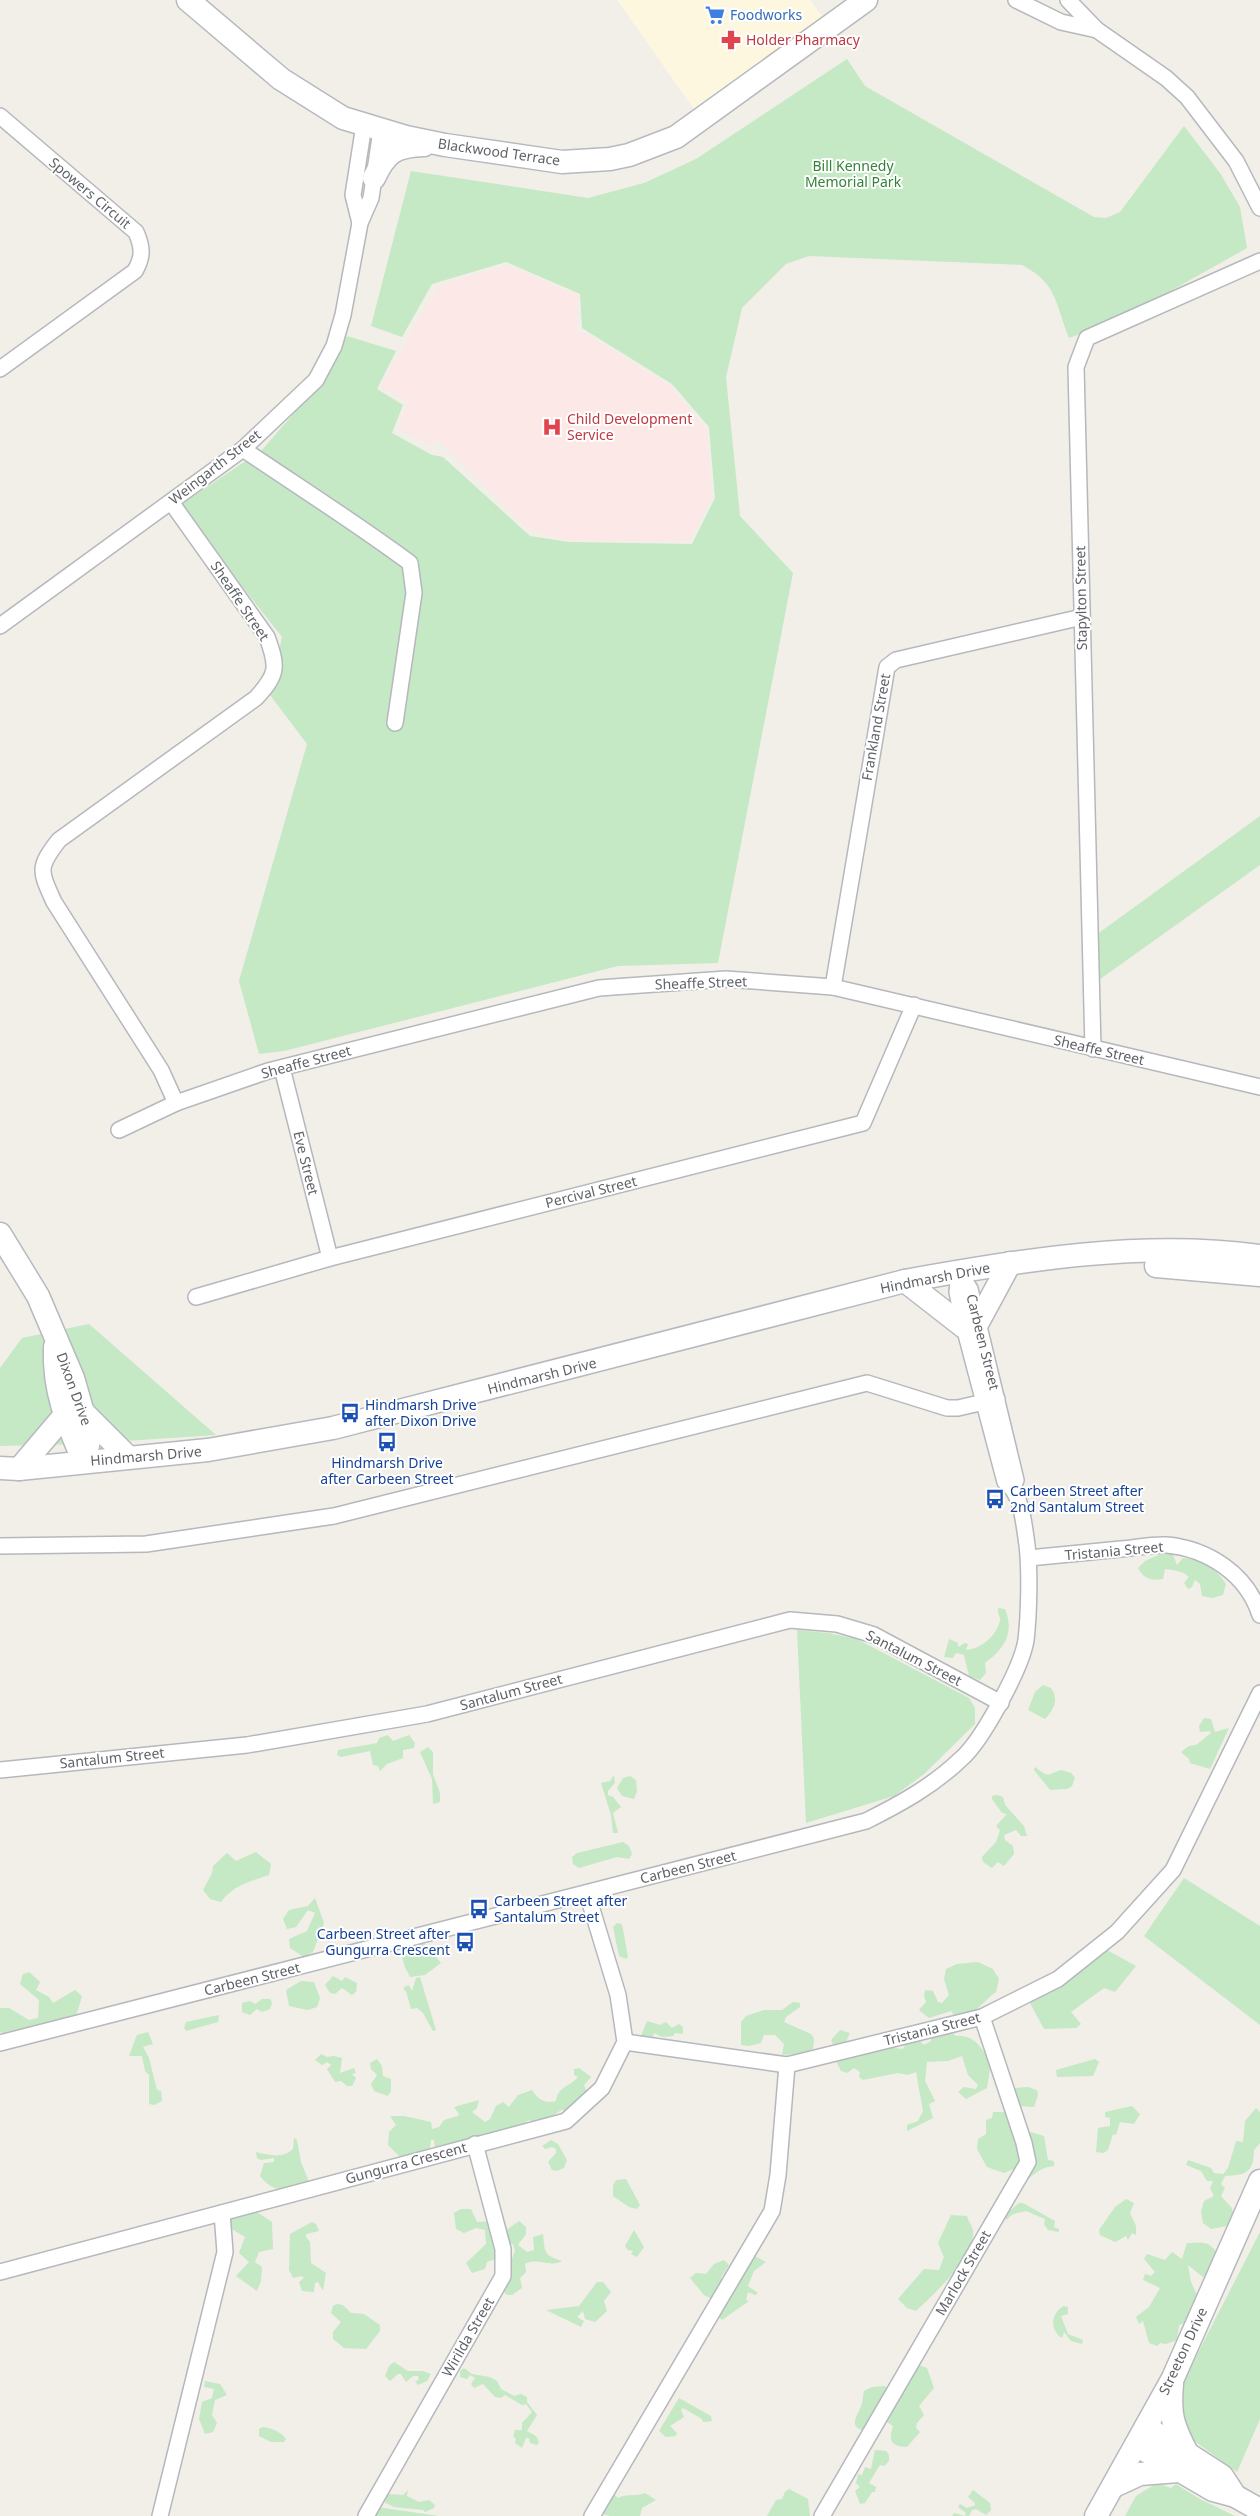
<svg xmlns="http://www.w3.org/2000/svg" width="1260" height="2516" font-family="'Noto Sans',sans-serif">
	<rect width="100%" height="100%" fill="#f1efe8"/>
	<polygon fill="#fef7e0" points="617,0 810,0 823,18 694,109"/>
	<polygon fill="#fce8e6" points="505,266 525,272 578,296 577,329 669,385 707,431 711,498 688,541 569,541 528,529 439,440 431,445 398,428 409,401 381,387 438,286"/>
	<g fill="#c5e8c5">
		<path d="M847,59L865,86L1094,217L1106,218L1120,212L1184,126L1220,173L1240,207L1247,248L1119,320L1069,338C1055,303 1058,284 1022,265L809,256L786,264L742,308L726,377L740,516L793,573L718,963L618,966L284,1051L259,1054L239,981L307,744L270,695L282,637L179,506L262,450L321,382L347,336L396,351L377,389L403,405L392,433L432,455L443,457L530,536L569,542L692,544L715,498L709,427L672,384L582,328L580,294L506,262L432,284L402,337L371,326L411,171L588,198L644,183L696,159Z"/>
		<polygon points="1260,816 1260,865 1096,982 1096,935"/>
		<polygon points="89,1324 216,1435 79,1444 0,1446 0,1368 22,1338"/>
		<path d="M1167,1551L1172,1552L1177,1565L1183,1558C1202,1560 1216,1568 1226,1584L1223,1595L1212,1598L1202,1596L1200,1584L1195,1580L1192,1587L1188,1589L1184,1583L1189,1577C1182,1571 1175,1570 1165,1569L1163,1579C1151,1581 1144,1579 1138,1568L1145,1561Z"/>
		<path d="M998,1608L1005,1609C1015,1633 1004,1649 985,1663L986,1673L980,1680L969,1676L964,1655L956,1653L953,1658L944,1657L949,1639L958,1643V1647L965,1643L968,1644L966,1650C981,1649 997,1636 1000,1620C1000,1615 997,1613 998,1608Z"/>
		<polygon points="797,1630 828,1633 857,1639 969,1698 975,1708 975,1724 924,1774 894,1796 806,1823"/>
		<path d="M1043,1685L1051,1688C1059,1700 1054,1709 1045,1719L1028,1710L1035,1692Z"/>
		<polygon points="1204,1718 1211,1719 1215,1732 1229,1728 1210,1769 1190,1763 1189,1759 1181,1752 1189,1746 1196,1745 1211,1733 1210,1731 1200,1732 1199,1726"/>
		<polygon points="388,1735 393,1741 409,1735 415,1743 414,1748 403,1750 403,1758 387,1764 380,1771 378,1766 373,1765 370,1751 341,1757 337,1755 338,1750 377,1743 379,1738"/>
		<polygon points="428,1747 433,1752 433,1774 440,1793 440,1802 433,1804 432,1779 420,1752"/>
		<path d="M1035,1767C1049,1778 1046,1775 1061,1770L1071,1773L1075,1778L1072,1786L1067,1789L1050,1790L1034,1770Z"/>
		<polygon points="614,1775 615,1783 608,1791 608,1795 613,1797 621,1807 613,1813 618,1833 613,1833 611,1815 601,1783 610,1781"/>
		<polygon points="630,1776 636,1780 637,1791 634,1799 622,1796 617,1788 623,1778"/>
		<polygon points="997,1795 1003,1797 1005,1805 1024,1826 1027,1836 1021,1836 1016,1830 1004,1835 1005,1840 1013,1846 1014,1854 1004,1866 998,1862 992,1868 983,1862 982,1857 996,1842 1000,1830 996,1826 1007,1814 1002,1813 992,1799 992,1796"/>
		<polygon points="623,1842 629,1846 632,1854 629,1859 617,1857 579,1868 573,1864 572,1857 577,1853"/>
		<path d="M256,1852L271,1864L269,1875C251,1881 232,1886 221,1902L210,1899L203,1890L212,1873L213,1866L227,1853L236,1861Z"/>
		<polygon points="1184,1878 1260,1926 1260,2025 1144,1936"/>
		<polygon points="315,1898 324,1923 313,1952 304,1957 290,1948 289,1939 307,1931 315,1913 308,1910 296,1927 287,1929 283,1919 289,1910 308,1906"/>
		<polygon points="617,1923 622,1924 628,1957 626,1959 619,1956 613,1927"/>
		<polygon points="424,1943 441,1963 425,1975 410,1977 404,1965 401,1949"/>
		<polygon points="1107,1950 1136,1966 1115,1992 1104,1988 1071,2012 1081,2024 1076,2028 1044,2029 1030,2003 1090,1951"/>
		<path d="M978,1962L993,1969L999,1979L996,1992C981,2003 976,2014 958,2020L951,2011L929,2018L919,2010L926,2002L924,1996L925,1990L933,1991L938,2002L942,2003L949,1995L944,1979L946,1969L957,1964Z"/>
		<polygon points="29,1972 40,1982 36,1990 49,1997 53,2003 75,1990 82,1996 75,2020 5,2037 5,2034 0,2032 0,2008 9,2008 29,2020 38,2018 39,2000 20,1984 23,1974"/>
		<polygon points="333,1976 342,1981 345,1977 357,1983 356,1992 352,1995 342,1988 335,1994 330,1993 325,1985"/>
		<polygon points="420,1977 436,2030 433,2031 423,2013 417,2008 411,2009 406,1991 404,1990 404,1987 409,1985 412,1991 416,1978"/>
		<polygon points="301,1981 314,1982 320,1998 317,2007 308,2010 289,2006 286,1990"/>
		<polygon points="262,1999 270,1999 272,2003 270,2009 262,2012 257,2009 250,2015 242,2012 242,2003 250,2001 255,2004"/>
		<polygon points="793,2002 800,2003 800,2007 786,2017 784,2022 811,2034 814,2039 813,2049 801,2054 782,2055 784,2044 775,2035 764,2035 761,2043 749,2046 741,2045 741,2022 746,2016 764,2010 782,2010"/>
		<polygon points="219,2015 218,2022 186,2031 184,2028 186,2022"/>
		<polygon points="647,2021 660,2025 666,2022 672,2028 679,2024 683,2027 683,2034 675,2033 673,2036 662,2037 654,2033 653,2037 641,2036"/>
		<path d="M948,2029L956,2036C975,2034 982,2049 991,2063L987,2088L966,2099L958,2092L964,2087L976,2089L978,2085L968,2075L962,2056L948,2061L927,2062L925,2081L935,2101L929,2104L933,2118L907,2131V2125L918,2121L923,2111L916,2072L908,2075L898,2073L863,2080L859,2077L860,2072L854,2068L847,2073L841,2071L836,2061L839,2058L831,2040L840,2030L850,2033L843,2048L857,2053L858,2057L874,2047L891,2043L894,2048L903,2049L907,2041L918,2039L924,2045L931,2041V2037Z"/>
		<polygon points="148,2032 153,2044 143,2047 149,2058 157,2090 161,2091 162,2101 154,2105 149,2104 149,2075 145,2071 142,2056 129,2056 137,2035"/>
		<polygon points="321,2054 327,2057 334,2056 342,2058 340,2073 354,2068 356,2073 352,2074 356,2078 352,2086 347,2086 341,2081 335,2082 327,2069 331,2065 327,2062 322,2065 315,2060"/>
		<polygon points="377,2059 382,2066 383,2076 391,2079 391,2091 388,2096 374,2091 371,2084 377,2075 371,2069 370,2063"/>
		<polygon points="1095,2059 1099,2062 1093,2076 1057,2077 1056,2070"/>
		<path d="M579,2068L591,2077L584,2085L589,2098L571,2113L562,2110C550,2116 543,2126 529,2120L511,2131L435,2148L434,2140H431L430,2150L403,2160L388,2145L389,2132L396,2125L390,2116H404L431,2122L432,2129L439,2127L444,2120L458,2116L459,2114L454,2107L479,2100L477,2108L472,2112L485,2122L490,2119L496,2106L503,2102L509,2107L518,2095L532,2090C538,2099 544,2104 556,2101C558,2086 570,2087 578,2077L574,2075V2069Z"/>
		<path d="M1028,2087L1037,2090L1038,2095L1034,2107L1019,2106L1022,2141L1030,2132L1044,2136L1048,2160L1054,2161V2166C1041,2167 1033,2174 1024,2184L1019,2167L1004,2173L987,2167L977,2149L978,2139L986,2134V2120L992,2118L993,2112H1006L1013,2088Z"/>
		<polygon points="1132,2106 1140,2114 1134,2124 1120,2122 1116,2135 1113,2134 1108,2150 1103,2153 1096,2152 1098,2128 1110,2126 1110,2118 1105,2117 1105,2112"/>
		<path d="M1256,2108L1260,2112V2143L1254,2150C1254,2173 1245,2175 1225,2176L1221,2184L1225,2188L1221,2196L1232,2208L1233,2213L1227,2226L1211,2229L1203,2223L1201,2212L1204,2201L1214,2196L1210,2188L1213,2181H1207L1201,2171L1186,2165L1188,2160L1211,2168L1214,2173L1223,2174L1228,2168L1236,2141L1243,2142L1245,2121Z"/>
		<path d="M294,2138L297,2140L301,2162L309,2182C288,2190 276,2196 260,2176L264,2163L274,2162V2158L261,2160L257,2158L256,2152C269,2155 282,2159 293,2149Z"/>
		<polygon points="551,2140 558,2144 567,2160 564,2168 557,2171 552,2170 548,2162 556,2153 556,2149 552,2147 545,2149 542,2146"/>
		<polygon points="626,2179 640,2205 637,2209 629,2207 613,2196 613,2186 616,2180"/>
		<polygon points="1126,2199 1134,2203 1130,2213 1136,2226 1136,2235 1132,2233 1128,2240 1126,2236 1115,2242 1100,2235 1099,2230 1115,2207"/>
		<polygon points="1019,2203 1023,2203 1055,2221 1054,2227 1059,2229 1059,2232 1048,2230 1044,2224 1045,2219 1026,2211 1013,2214 1006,2220 1005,2215"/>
		<polygon points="247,2208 257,2212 272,2222 273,2249 259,2252 255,2262 262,2267 261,2281 257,2291 236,2276 249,2262 239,2253 245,2237 213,2218"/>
		<path d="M461,2209H471L477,2222L499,2221L505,2231L519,2221L526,2227V2234L518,2245L527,2252L534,2250L533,2237L543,2234C545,2252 543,2255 562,2261C550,2268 537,2257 525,2264L526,2272L520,2278L522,2288L512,2295H507L500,2288L515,2251L513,2244H507L496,2259L487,2262L485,2269L472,2273L466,2263L486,2244L485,2230L476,2228L464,2233L456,2229L454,2213Z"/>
		<path d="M951,2215L967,2216C968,2220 972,2226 973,2230C976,2256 933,2295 916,2311L907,2308L898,2299L924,2269L939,2270L944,2257L938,2243Z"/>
		<polygon points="312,2222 316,2224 319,2231 306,2234 306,2237 310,2242 311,2263 326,2273 323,2291 318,2282 315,2283 314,2292 302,2291 299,2282 304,2278 301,2276 293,2278 289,2270 290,2234"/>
		<polygon points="634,2230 644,2247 637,2257 631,2254 633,2251 628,2250 625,2246"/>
		<polygon points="1260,2232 1260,2419 1237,2472 1164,2419"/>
		<path d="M1187,2243C1205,2243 1208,2240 1219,2255L1215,2269L1203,2277L1188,2265L1191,2282L1199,2299L1188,2322L1179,2325L1177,2340L1166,2344L1160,2343L1157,2346L1149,2343L1143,2321L1139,2324L1136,2317L1149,2307L1160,2288L1143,2280L1145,2274L1151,2276L1155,2272L1144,2259L1147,2254L1165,2260L1172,2252L1182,2259Z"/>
		<polygon points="753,2255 766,2262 754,2271 748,2286 758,2293 755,2295 748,2292 746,2300 749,2301 722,2320 715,2313 721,2303 704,2295 690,2278 696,2273 706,2274 714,2264 724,2260 729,2265 721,2278 725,2284"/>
		<polygon points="597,2282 603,2282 611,2292 604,2301 607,2311 595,2322 585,2319 583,2311 577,2317 584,2321 581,2327 546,2310 579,2306"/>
		<polygon points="337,2304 343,2305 351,2313 364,2314 380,2325 380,2331 366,2349 344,2348 333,2339 333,2332 341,2322 331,2313 333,2306"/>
		<path d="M1064,2306L1068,2307V2314L1061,2316L1068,2334L1083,2340L1082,2344L1071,2341L1064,2332L1062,2338C1049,2330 1051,2312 1064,2306Z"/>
		<polygon points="394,2362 408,2371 423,2371 431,2374 427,2381 418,2385 415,2381 419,2380 418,2376 413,2376 406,2382 401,2374 398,2374 390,2381 385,2376 389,2366"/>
		<path d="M919,2365L927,2368L934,2388L919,2406L924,2415L917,2423L916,2428L920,2432L907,2447C889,2446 889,2440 893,2426L887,2422V2418L909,2370Z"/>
		<polygon points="464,2368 472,2374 490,2377 497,2381 501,2389 514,2396 521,2394 527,2397 527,2402 537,2415 527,2431 536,2436 539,2442 537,2445 530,2443 529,2438 526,2438 522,2448 515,2443 516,2439 513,2436 515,2430 522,2430 522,2423 532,2412 526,2404 522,2405 505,2395 501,2398 495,2397 483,2384 474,2388 471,2384 475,2378 470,2375 467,2379 460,2377 460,2371"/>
		<polygon points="205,2381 220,2384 227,2395 215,2400 212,2415 217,2423 213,2432 205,2434 199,2419 202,2402 212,2398 214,2389 204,2387"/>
		<path d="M885,2386L894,2395L867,2432C845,2426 859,2416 862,2403C863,2399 863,2395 864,2391L872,2387Z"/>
		<polygon points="679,2398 711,2416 712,2421 703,2422 702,2419 683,2408 681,2410 684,2417 670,2426 677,2433 676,2436 666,2437 659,2431"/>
		<path d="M263,2427C272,2428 281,2432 286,2439L284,2442H271L259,2436V2429Z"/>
		<polygon points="875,2450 886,2451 889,2455 889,2461 884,2466 880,2465 869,2483 876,2487 875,2492 872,2492 865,2503 860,2504 855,2491 860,2487 856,2483 858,2474 862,2475 865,2467 871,2469"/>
		<polygon points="1157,2483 1171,2488 1176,2484 1198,2498 1235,2516 1125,2516 1136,2496"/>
		<polygon points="789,2489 808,2499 810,2516 767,2516 776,2500 782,2499 785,2492"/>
		<polygon points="408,2490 407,2496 419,2502 429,2500 435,2505 434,2508 425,2512 423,2510 394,2507 384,2502 388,2494 403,2495"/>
		<polygon points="973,2490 990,2503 991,2510 986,2515 976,2509 972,2510 969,2516 952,2516 954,2513 965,2516 966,2513 958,2507 960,2504 967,2508 975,2505 975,2503 968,2497"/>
		<path d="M645,2493L656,2500L642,2508L640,2516H610L598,2513L610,2497L614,2494L618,2498C628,2493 636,2497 645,2493Z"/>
		<polygon points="377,2507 439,2516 371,2516"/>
	</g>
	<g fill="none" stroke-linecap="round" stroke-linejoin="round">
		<defs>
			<g id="street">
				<polyline points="1016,0 1061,22 1097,30"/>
				<polyline points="1068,0 1097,30 1166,78 1187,97 1236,161 1260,208"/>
				<path d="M0,116L136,232C143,248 143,257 135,271L0,369"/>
				<polyline points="360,223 353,195 364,125"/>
				<path d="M243,449C299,487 356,523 410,563L414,593L395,723"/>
				<path d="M171,502L267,637C278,667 278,674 256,698L59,840C37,868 40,871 54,902L161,1070L176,1103"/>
				<polyline points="0,626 243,449 316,380 334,346 343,315 360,223 371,198 381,130"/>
				<polyline points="833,987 887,667 896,660 1082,617"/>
				<polyline points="1093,1049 1076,367 1087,338 1260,261"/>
				<polyline points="282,1068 330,1258"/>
				<polyline points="119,1130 176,1103 268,1071 599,988 726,979 833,987 1260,1087"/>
				<polyline points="959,1272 970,1289 1016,1480 1013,1487"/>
				<polyline points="196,1297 330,1258 863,1123 914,1005"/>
				<polyline points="0,1546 146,1544 334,1516 867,1383 947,1408 958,1408 997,1399"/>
				<path d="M1029,1558C1059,1555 1090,1552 1121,1549C1135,1548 1152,1544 1167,1545C1208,1549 1247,1574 1260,1615"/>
				<polyline points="0,1770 247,1745 427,1714 790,1620 837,1624 874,1635 1001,1703"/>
				<polyline points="625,2042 787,2065 982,2017 1058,1979 1117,1932 1173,1870 1260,1693"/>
				<path d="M0,2043L866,1821C900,1804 933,1786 961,1759C982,1741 1022,1667 1026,1640C1029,1614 1030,1570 1027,1545C1024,1525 1022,1493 1005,1482L964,1327L957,1292L959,1272"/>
				<polyline points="0,2272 566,2121 602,2088 625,2042 618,1995 587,1893"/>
				<polyline points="160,2516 225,2252 222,2213"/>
				<polyline points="366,2516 503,2276 503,2249 475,2144"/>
				<polyline points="592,2516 772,2211 778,2175 787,2065"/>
				<polyline points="822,2516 1028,2162 1024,2143 982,2017"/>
			</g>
			<g id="secondary">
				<polyline points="188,0 281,79 343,118 406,137 445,145 562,162 610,159 629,155 676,137 866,0"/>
				<path d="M374,178C386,152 395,146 424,145"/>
				<polyline points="0,1234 38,1296 73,1378 90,1437 84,1462"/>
				<polyline points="1156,1266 1260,1275"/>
				<polyline points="905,1281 964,1327"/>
				<polyline points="977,1324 1010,1263"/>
				<path d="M55,1347C53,1390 67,1423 84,1462"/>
				<polyline points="85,1414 128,1457"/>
				<path d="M0,1468L19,1469L208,1450L333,1428L905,1281C1021,1260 1143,1240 1260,1256"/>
				<polyline points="19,1469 64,1416"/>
				<path d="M1172,2384C1169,2415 1173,2426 1187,2453"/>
				<polyline points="1146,2427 1222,2476 1235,2496"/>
				<polyline points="1136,2445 1213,2490 1235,2496 1260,2510"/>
				<polyline points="1114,2486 1140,2474 1178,2471"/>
				<polyline points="1096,2516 1173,2378 1260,2181"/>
			</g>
		</defs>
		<use href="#street" stroke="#b5b8bc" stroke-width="18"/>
		<use href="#secondary" stroke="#b6babf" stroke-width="25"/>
		<use href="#street" stroke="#fff" stroke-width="15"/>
		<use href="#secondary" stroke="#fff" stroke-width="22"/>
	</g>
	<defs>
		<symbol id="supermarket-bare" viewBox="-9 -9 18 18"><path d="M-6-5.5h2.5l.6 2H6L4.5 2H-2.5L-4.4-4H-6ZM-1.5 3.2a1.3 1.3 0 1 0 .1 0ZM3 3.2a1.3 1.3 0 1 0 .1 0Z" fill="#3f7fe0" stroke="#fff" stroke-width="2.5" paint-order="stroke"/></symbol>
		<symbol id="pharmacy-bare" viewBox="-9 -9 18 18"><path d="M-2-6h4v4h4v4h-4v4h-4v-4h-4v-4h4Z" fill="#e0444e" stroke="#fff" stroke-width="2.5" paint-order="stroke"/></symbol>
		<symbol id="hospital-bare" viewBox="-9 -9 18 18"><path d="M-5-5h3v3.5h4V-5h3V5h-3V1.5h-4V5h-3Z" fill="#e0444e" stroke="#fff" stroke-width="2.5" paint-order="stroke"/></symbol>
		<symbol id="bus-bare" viewBox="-9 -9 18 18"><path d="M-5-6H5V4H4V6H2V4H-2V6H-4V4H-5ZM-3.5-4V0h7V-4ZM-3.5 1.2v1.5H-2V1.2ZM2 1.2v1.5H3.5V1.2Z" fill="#1a4fb4" stroke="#fff" stroke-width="2.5" paint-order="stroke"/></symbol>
	</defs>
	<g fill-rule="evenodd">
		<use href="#supermarket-bare" x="701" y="1" width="28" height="28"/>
		<use href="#pharmacy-bare" x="717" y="26" width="28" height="28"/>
		<use href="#hospital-bare" x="538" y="413" width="28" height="28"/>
		<use href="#bus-bare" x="336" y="1399" width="28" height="28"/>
		<use href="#bus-bare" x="373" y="1428" width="28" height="28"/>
		<use href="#bus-bare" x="981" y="1485" width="28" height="28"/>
		<use href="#bus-bare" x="465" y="1895" width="28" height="28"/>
		<use href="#bus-bare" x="451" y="1928" width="28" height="28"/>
	</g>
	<g text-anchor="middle" stroke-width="4" stroke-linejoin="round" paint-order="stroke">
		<g font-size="14" fill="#366cbe" stroke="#fff" text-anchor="start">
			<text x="730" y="20">Foodworks</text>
		</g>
		<g font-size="14" fill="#be3a42" stroke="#fff" text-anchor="start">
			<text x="746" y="45">Holder Pharmacy</text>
			<text x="567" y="424">Child Development<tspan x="567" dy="16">Service</tspan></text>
		</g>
		<g font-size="14" fill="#5f6368" stroke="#fff">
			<text transform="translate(499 152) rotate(8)" y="5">Blackwood Terrace</text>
			<text transform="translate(90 193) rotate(40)" y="5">Spowers Circuit</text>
			<text transform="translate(215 467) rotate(-38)" y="5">Weingarth Street</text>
			<text transform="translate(1081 598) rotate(-91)" y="5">Stapylton Street</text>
			<text transform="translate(240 601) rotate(56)" y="5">Sheaffe Street</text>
			<text transform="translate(876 727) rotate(-80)" y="5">Frankland Street</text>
			<text transform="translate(701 983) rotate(-2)" y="5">Sheaffe Street</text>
			<text transform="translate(1099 1050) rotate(13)" y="5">Sheaffe Street</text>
			<text transform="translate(306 1062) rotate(-15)" y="5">Sheaffe Street</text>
			<text transform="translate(306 1163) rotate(76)" y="5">Eve Street</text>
			<text transform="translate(591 1192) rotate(-14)" y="5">Percival Street</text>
			<text transform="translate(935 1278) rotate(-11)" y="5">Hindmarsh Drive</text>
			<text transform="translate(983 1342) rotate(76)" y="5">Carbeen Street</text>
			<text transform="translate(542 1376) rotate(-14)" y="5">Hindmarsh Drive</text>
			<text transform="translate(74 1389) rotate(70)" y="5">Dixon Drive</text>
			<text transform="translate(146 1456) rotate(-5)" y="5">Hindmarsh Drive</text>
			<text transform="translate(1114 1551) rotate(-5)" y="5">Tristania Street</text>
			<text transform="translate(914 1658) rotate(27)" y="5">Santalum Street</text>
			<text transform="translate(511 1692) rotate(-15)" y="5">Santalum Street</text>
			<text transform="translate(112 1758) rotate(-6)" y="5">Santalum Street</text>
			<text transform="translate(688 1867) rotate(-14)" y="5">Carbeen Street</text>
			<text transform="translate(252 1979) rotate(-14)" y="5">Carbeen Street</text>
			<text transform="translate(932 2029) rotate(-14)" y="5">Tristania Street</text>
			<text transform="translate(406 2163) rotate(-15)" y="5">Gungurra Crescent</text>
			<text transform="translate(963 2273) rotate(-60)" y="5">Marlock Street</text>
			<text transform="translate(468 2337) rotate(-60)" y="5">Wirilda Street</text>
			<text transform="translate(1183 2351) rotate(-65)" y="5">Streeton Drive</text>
		</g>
		<g font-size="14" fill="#348238" stroke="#fff">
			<text x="853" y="171">Bill Kennedy<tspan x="853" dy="16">Memorial Park</tspan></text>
		</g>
		<g font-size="14" fill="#164399" stroke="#fff" text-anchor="start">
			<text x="365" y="1410">Hindmarsh Drive<tspan x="365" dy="16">after Dixon Drive</tspan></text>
			<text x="387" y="1468" text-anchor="middle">Hindmarsh Drive<tspan x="387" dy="16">after Carbeen Street</tspan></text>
			<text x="1010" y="1496">Carbeen Street after<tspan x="1010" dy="16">2nd Santalum Street</tspan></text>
			<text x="494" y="1906">Carbeen Street after<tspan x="494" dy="16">Santalum Street</tspan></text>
			<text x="450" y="1939" text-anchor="end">Carbeen Street after<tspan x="450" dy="16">Gungurra Crescent</tspan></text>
		</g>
	</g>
</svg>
